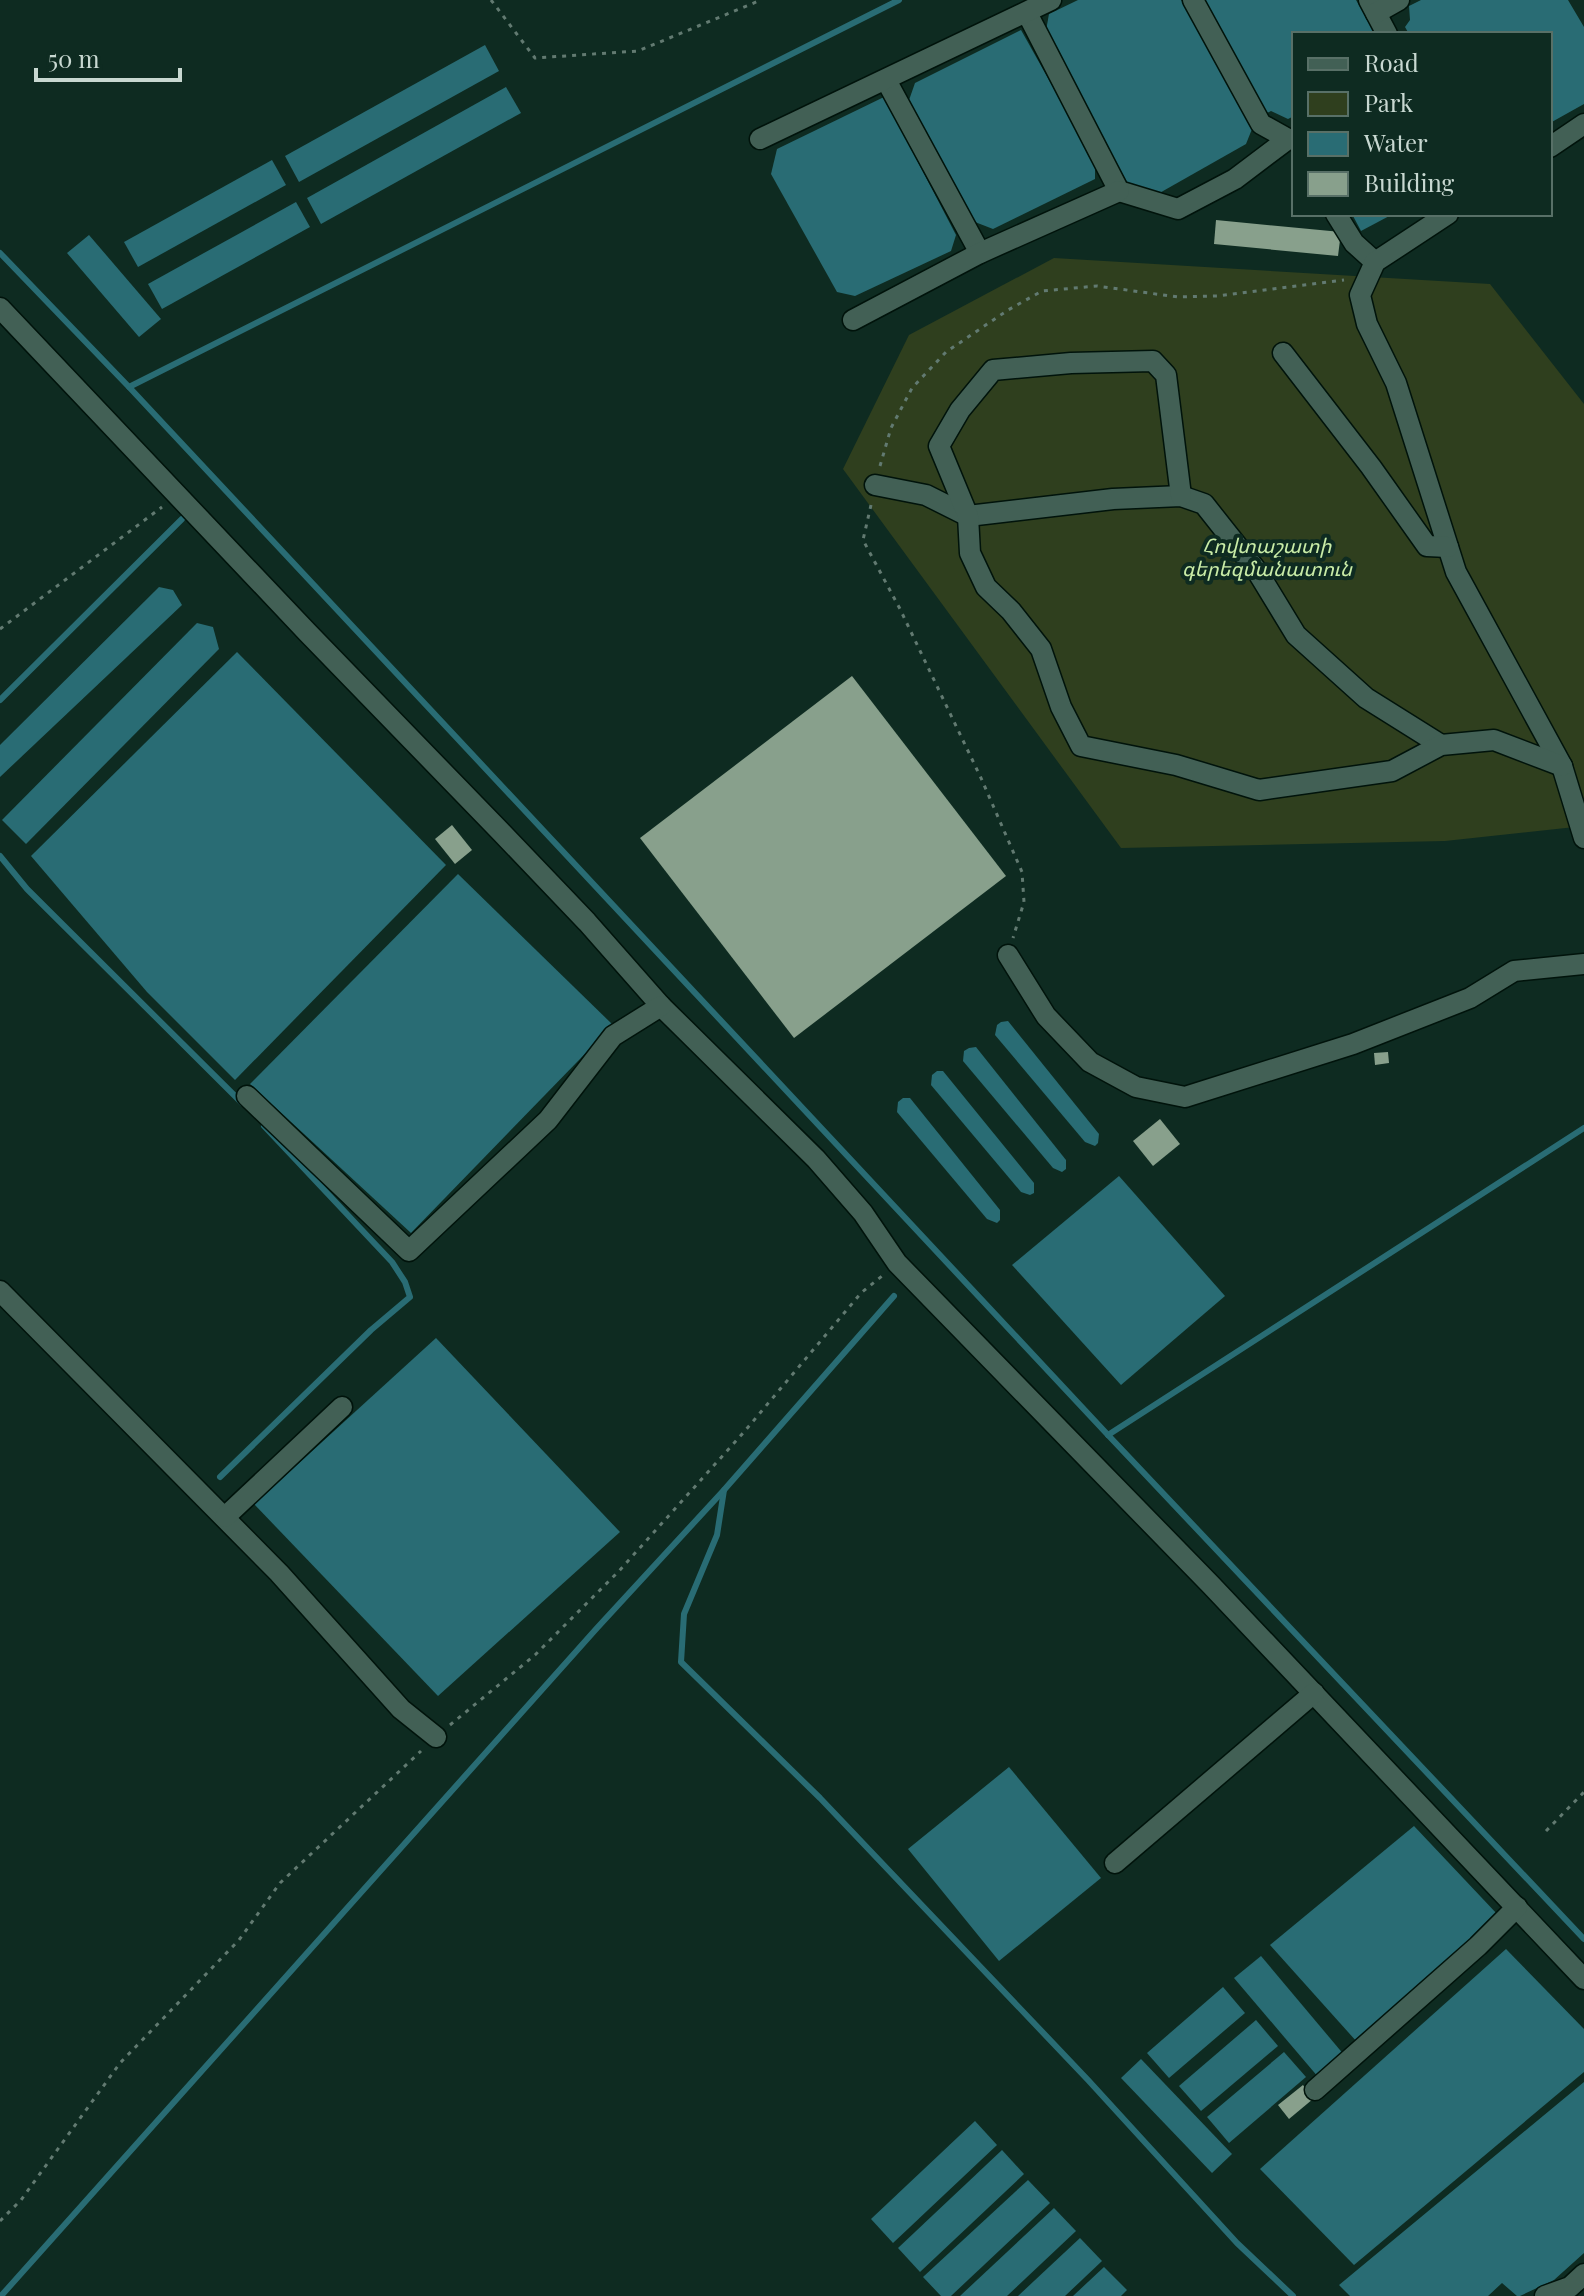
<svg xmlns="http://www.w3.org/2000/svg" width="1584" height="2296" font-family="'Playfair Display','Noto Sans Armenian',serif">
	<rect width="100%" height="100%" fill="#0e2b21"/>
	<polygon fill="#2f3f1e" points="1054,258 1490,284 1584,404 1584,826 1445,841 1121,848 843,469 909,335"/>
	<g fill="#296c74">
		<polygon points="1078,0 1181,0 1252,129 1246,144 1156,195 1131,189 1045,36 1049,14"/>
		<polygon points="1199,0 1356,0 1376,34 1294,34 1294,116 1288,119 1271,111 1265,114"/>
		<polygon points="1421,0 1568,0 1584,27 1584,104 1550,123 1550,34 1409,34 1405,27 1410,20 1409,6"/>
		<polygon points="1021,30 1095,162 1095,179 993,229 975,222 908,103 915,83"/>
		<polygon points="485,45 499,71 299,182 285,156"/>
		<polygon points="506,87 521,113 321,224 307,198"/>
		<polygon points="884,97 956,235 951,251 855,296 837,292 771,174 777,149"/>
		<polygon points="272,160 286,185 138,267 124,242"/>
		<polygon points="296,202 310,227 162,309 148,284"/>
		<polygon points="1352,214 1393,214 1361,231"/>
		<polygon points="89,235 161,319 139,337 67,253"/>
		<polygon points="159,587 173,590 182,605 0,777 0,745"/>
		<polygon points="197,623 213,627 219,649 26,844 2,820"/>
		<polygon points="237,652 446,865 235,1080 147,992 31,856"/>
		<polygon points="458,874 613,1025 411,1233 250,1084"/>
		<polygon points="1008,1021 1099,1134 1098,1143 1095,1146 1085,1142 995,1035 997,1025 1001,1022"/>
		<polygon points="976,1047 1066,1160 1066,1169 1062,1172 1053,1168 963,1061 964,1051 969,1048"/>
		<polygon points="937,1071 943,1071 1034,1183 1034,1193 1030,1195 1021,1192 931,1085 932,1075"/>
		<polygon points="903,1098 910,1098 1000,1210 1000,1220 997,1223 987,1219 897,1112 898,1102"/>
		<polygon points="1119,1176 1225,1296 1121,1385 1012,1265"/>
		<polygon points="436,1338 620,1532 438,1696 254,1504"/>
		<polygon points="1009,1767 1101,1878 999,1961 908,1849"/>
		<polygon points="1414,1826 1498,1915 1357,2042 1270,1945"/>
		<polygon points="1506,1949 1584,2029 1584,2072 1354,2265 1260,2169"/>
		<polygon points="1261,1956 1345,2056 1319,2078 1234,1978"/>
		<polygon points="1223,1987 1245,2013 1169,2078 1147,2053"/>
		<polygon points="1256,2020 1278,2046 1201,2111 1179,2086"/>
		<polygon points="1284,2052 1306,2077 1229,2143 1207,2117"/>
		<polygon points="1141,2059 1232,2154 1212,2173 1121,2078"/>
		<polygon points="1584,2082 1584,2253 1554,2280 1520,2296 1517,2296 1502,2283 1488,2296 1350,2296 1339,2285"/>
		<polygon points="975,2121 997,2145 893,2243 871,2219"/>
		<polygon points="1002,2150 1024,2174 920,2272 898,2248"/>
		<polygon points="1028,2180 1050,2203 951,2296 941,2296 923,2277"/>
		<polygon points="1054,2208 1076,2231 1007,2296 960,2296"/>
		<polygon points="1080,2238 1102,2261 1065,2296 1018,2296"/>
		<polygon points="1104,2267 1127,2290 1121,2296 1073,2296"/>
	</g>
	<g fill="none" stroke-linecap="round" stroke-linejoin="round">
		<g stroke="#296c74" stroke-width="6">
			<polyline points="0,253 129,387 1108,1435 1584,1939"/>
			<polyline points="129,387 899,0"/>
			<polyline points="0,700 182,519"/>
			<polyline points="0,856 27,889 242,1103"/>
			<polyline points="1108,1435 1584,1128"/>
			<polyline points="220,1477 371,1330 410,1297 405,1282 392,1262 264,1126"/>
			<polyline points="724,1490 717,1535 684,1614 681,1662 820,1798 1088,2080 1237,2243 1293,2296"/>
			<polyline points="1,2296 597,1628 724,1490 894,1296"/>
		</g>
	</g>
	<g fill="#88a08c">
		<polygon points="1216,220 1341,232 1338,256 1214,244"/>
		<polygon points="852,676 1006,876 794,1038 640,838"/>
		<polygon points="452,825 472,850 455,864 435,839"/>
		<polygon points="1388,1052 1389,1063 1375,1065 1374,1053"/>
		<polygon points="1160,1119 1180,1144 1153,1166 1133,1141"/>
		<polygon points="1303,2085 1313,2099 1289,2119 1278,2105"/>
	</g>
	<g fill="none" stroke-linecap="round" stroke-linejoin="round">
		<defs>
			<g id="minor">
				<polyline points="1369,0 1387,34"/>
				<polyline points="1027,13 1119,191 1178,209 1235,179 1288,139 1261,124 1193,0"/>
				<polyline points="1376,13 1399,0"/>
				<polyline points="886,80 980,253"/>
				<polyline points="760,139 1051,0"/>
				<polyline points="1550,147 1584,124"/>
				<polyline points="1336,214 1354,243 1375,262"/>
				<polyline points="1448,214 1375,262 1360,295 1367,324 1396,383 1456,572 1562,766 1584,838"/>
				<polyline points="0,308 307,632 501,832 587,922 661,1006 816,1159 863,1213 897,1263 1211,1585 1584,1979"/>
				<polyline points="853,320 980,253 1119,191"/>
				<polyline points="1283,353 1371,467 1427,546 1448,547"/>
				<polyline points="875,485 926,495 968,516 1113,499 1181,496 1204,504 1257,571 1296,635 1366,698 1441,745"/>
				<polyline points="1181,496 1166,375 1153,361 1071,363 993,370 960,410 939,446 968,516 970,553 986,587 1011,611 1041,649 1061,707 1081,746 1176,765 1259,790 1392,771 1441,745 1494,740 1562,766"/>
				<polyline points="1008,955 1046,1016 1090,1062 1136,1087 1185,1097 1353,1044 1470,998 1514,971 1584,964"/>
				<polyline points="247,1096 409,1251 548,1120 613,1036 661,1006"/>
				<polyline points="0,1291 279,1573 401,1709 436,1737"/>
				<polyline points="225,1517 342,1407"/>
				<polyline points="1115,1863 1314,1693"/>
				<polyline points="1315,2090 1478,1946 1517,1907"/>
				<polyline points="1545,2296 1570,2287 1584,2274"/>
			</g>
		</defs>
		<use href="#minor" stroke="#00130b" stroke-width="23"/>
		<g stroke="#627a71" stroke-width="3" stroke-dasharray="4 6" stroke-linecap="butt">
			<polyline points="491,0 535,58 638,51 761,0"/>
			<polyline points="880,466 891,428 912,388 946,352 1008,310 1042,291 1097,286 1178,297 1217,296 1344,280"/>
			<polyline points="871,505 863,540 900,609 981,778 1022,872 1024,902 1013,938"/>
			<polyline points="0,629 162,507"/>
			<polyline points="450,1725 535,1655 619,1571 744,1432 861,1293 882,1276"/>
			<polyline points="1546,1831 1584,1792"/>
			<polyline points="0,2221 21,2200 120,2063 239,1940 280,1883 421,1751"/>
		</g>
		<use href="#minor" stroke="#426055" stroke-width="20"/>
	</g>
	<g text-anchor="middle" stroke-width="8" stroke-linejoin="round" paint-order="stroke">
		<g font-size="20" font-style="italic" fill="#c9eca7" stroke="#0e2b21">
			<text x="1267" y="553">Հովտաշատի<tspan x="1267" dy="23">գերեզմանատուն</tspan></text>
		</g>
	</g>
	<rect x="1292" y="32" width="260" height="184" fill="#0e2b21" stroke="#587067" stroke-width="2"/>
	<rect x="1308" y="58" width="40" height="12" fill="#426055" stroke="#587067" stroke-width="2"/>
	<text x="1364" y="72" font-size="24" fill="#c8d8d1">Road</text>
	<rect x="1308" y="92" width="40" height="24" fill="#2f3f1e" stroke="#587067" stroke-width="2"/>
	<text x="1364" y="112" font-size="24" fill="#c8d8d1">Park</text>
	<rect x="1308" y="132" width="40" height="24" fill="#296c74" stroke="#587067" stroke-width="2"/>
	<text x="1364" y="152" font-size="24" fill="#c8d8d1">Water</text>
	<rect x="1308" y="172" width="40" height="24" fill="#88a08c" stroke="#587067" stroke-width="2"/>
	<text x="1364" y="192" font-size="24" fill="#c8d8d1">Building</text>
	<path d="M36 68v12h144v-12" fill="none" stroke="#c8d8d1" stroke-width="4"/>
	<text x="48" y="68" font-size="24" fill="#c8d8d1" stroke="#0e2b21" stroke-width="6" paint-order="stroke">50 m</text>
</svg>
